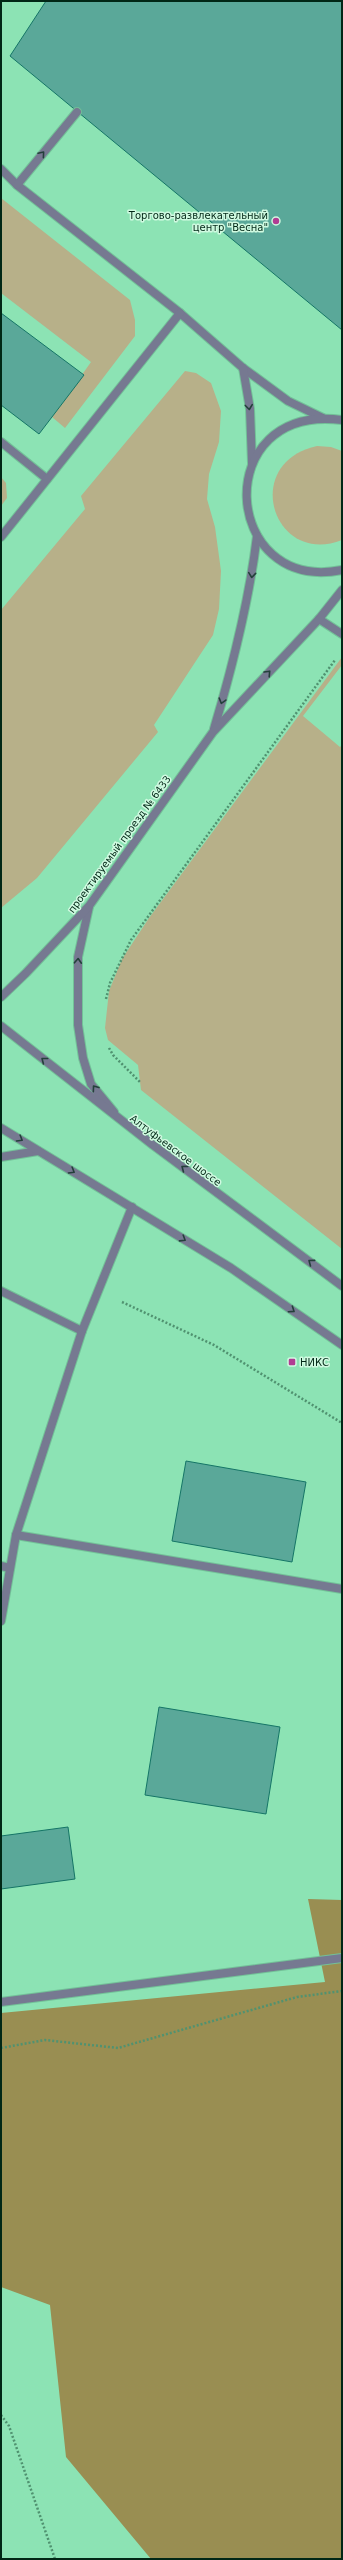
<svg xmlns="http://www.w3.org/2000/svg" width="343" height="2560" font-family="'DejaVu Sans',sans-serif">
	<rect width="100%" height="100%" fill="#8ce3b4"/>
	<g fill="#b7b089">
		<polygon points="1,198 130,300 135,320 135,336 65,428 52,417 91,362 1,293"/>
		<polygon points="185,371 196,373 211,383 221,411 219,442 209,474 207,499 215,527 221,571 219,609 213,635 154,725 158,732 37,878 1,908 1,610 85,509 81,496"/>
		<path d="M317,446L331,447L342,451V540C273,567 240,463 317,446Z"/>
		<polygon points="1,477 6,483 7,498 1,506"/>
		<polygon points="342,657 342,665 303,716 340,747 342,745 342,1249 141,1090 138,1065 108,1040 105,1028 109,991 122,959 149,918"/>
	</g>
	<polygon fill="#998e52" points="308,1899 342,1900 342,2559 151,2559 66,2457 50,2305 1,2287 1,2013 325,1982"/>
	<g fill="#5aa899" stroke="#157566">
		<polygon points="46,1 342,1 342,330 10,56"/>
		<polygon points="1,313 84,375 39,434 1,405"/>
		<polygon points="186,1461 306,1482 292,1562 172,1541"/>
		<polygon points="159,1707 280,1727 266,1814 145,1795"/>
		<polygon points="68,1827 75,1879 1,1889 1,1836"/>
	</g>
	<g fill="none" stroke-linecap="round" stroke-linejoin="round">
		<defs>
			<g id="service">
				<polyline points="1,169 17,185 180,313 243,368 288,401 323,418"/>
				<polyline points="17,185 77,112"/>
				<polyline points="243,368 250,409 252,463"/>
				<polyline points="1,442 47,479"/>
				<polyline points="1,537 180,313"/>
				<polyline points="319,619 342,634"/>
				<polyline points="1,1157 38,1151"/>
				<polyline points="1,1291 82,1331"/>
				<polyline points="16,1535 342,1589"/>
				<polyline points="1,1566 10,1568"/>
				<polyline points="1,1621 16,1535 82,1331 132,1207"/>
				<polyline points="1,2002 342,1958"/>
			</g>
			<g id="minor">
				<path d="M342,420C209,403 221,594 342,570"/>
				<path d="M214,729C233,665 249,602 257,536"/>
				<polyline points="89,907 78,957 78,1025 83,1058 91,1084 114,1112"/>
				<polyline points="1,997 26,973 89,906 213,732 319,619 342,590"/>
			</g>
			<g id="tertiary">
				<polyline points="1,1026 153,1145 342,1286"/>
				<polyline points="1,1128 231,1268 342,1345"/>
			</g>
		</defs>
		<use href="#service" stroke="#73c198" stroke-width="10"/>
		<use href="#minor" stroke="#73c198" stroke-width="10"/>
		<use href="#tertiary" stroke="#73c198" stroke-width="10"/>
		<g stroke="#509270" stroke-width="2.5" stroke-dasharray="2 2" stroke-linecap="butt">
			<polyline points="106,999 110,983 131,940 335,660"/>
			<polyline points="109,1048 113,1055 141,1083"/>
			<polyline points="122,1302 214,1345 342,1423"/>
			<polyline points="1,2048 45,2040 118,2048 297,1997 342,1991"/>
			<polyline points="1,2415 9,2426 55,2559"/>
		</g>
		<use href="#service" stroke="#767991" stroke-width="8"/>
		<use href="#minor" stroke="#767991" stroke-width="8"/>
		<use href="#tertiary" stroke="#767991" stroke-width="8"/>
	</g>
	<defs><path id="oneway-chevron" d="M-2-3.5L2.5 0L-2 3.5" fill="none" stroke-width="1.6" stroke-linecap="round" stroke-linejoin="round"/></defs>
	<g stroke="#24403b">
		<use href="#oneway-chevron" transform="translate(42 154) rotate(-50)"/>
		<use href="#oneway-chevron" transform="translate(249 407) rotate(83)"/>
		<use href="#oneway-chevron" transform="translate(252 575) rotate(96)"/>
		<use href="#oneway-chevron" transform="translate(268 673) rotate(-47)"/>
		<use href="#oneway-chevron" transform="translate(222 701) rotate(106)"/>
		<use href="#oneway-chevron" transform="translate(78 961) rotate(-87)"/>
		<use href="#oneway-chevron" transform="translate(44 1060) rotate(-142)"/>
		<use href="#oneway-chevron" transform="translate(95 1088) rotate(-126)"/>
		<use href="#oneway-chevron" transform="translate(20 1139) rotate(31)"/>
		<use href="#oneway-chevron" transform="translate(184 1168) rotate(-143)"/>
		<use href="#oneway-chevron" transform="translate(72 1171) rotate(31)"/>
		<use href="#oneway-chevron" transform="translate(183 1239) rotate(32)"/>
		<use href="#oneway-chevron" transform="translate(311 1262) rotate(-143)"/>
		<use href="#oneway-chevron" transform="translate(292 1310) rotate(34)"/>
	</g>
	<g fill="#b13c93" stroke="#d0fae1" stroke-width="1.5">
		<circle cx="276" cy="221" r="4"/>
		<rect x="288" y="1358" width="8" height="8" rx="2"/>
	</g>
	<g text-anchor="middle" stroke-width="3" stroke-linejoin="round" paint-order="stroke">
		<g font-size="10" fill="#012716" stroke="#d0fae1" text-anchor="end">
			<text x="268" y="219">Торгово-развлекательный<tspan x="268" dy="12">центр "Весна"</tspan></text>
			<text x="300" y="1366" text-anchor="start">НИКС</text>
		</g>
		<g font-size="10" fill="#012716" stroke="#d0fae1">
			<text transform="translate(119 844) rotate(-54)" y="4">проектируемый проезд № 6433</text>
			<text transform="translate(176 1150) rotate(37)" y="4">Алтуфьевское шоссе</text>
		</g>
	</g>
	<rect width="343" height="2560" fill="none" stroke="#012716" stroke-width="4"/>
</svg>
